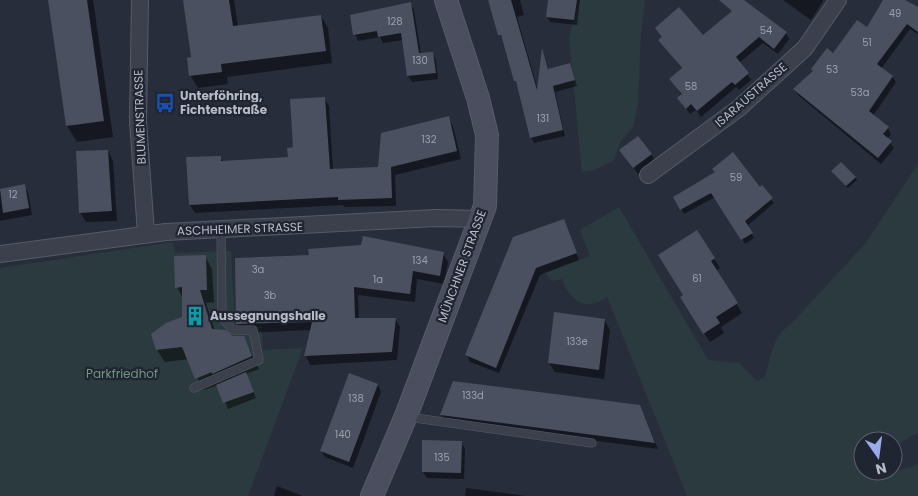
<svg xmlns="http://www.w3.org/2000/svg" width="918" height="496" font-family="Poppins,sans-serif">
	<rect width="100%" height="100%" fill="#282d3c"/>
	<g fill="#2b3a3e">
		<polygon points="579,0 645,0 641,33 638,104 633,127 620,142 614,161 594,170 582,172 569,37"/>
		<path d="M918,164V433L895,445L893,449V441H863V471C882,471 900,473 918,464V496H687L607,297C585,313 570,301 562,279L552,281L544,272L590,256L580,230L619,207L708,360L739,363L757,381L765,377C771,357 772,336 791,324L865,244Z"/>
		<polygon points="173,242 175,253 231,251 235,326 262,326 263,350 303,348 248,496 0,496 0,268"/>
	</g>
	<g fill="#0007">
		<polygon points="50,0 93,0 113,137 77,142 67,126"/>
		<polygon points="184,0 234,0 238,27 321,16 328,28 332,63 227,77 228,84 198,88 190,75 192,59"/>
		<polygon points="488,0 520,0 524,15 517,17 538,91 543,52 549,70 569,64 572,70 577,86 555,92 565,136 534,143 531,137 519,87"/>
		<polygon points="549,0 580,0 577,25 550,22 547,16"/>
		<polygon points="737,0 742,0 786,33 789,39 778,54 763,43 739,63 751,80 739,90 736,87 701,117 696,110 690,114 679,98 682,95 671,79 682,69 660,41 703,37 733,12"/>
		<polygon points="783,0 823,0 823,1 811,20"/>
		<polygon points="884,0 903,0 918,9 918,34 910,29 881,69 892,76 896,82 873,116 888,128 891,134 887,139 894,148 881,164 798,95 795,89 833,55 867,29"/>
		<polygon points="410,3 414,10 421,54 432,53 436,60 438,79 412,82 408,76 404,40 383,43 380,37 358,41 355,34"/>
		<polygon points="324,98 329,106 333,170 379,169 448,118 453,126 461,159 395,175 396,206 344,207 343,205 195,213 190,205 188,159 220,157 223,162 289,158"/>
		<polygon points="108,151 113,161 117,221 86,222 80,212"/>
		<polygon points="651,154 655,161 638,174 625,156"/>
		<polygon points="717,173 760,188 774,203 747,226 754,238 745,244 715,197 684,214 674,197"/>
		<polygon points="835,174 855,177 857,180 848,188"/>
		<polygon points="24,186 28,192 32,215 0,221 0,190"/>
		<polygon points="563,220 579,260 540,275 499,373 470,362 467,355"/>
		<polygon points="697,232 720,268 716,271 742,313 721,327 724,333 710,342 687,307 684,296"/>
		<polygon points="443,253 448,262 444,284 417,279 415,302 358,295 359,319 395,319 400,327 397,360 310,365 306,356 311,330 243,333 238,324 236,259"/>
		<polygon points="205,256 212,269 214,302 206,303 215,331 232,337 243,337 259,369 246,374 256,398 228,409 218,385 203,390 189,359 165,362 157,350 183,318 183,299 177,287"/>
		<polygon points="605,321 610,330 604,379 555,372 549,363"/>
		<polygon points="378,385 381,392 353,468 325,457 321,451"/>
		<polygon points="643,413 658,449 445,421 441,415"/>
		<polygon points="461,442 465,449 464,479 427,478 423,472"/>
		<polygon points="277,486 303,496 274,496"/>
		<polygon points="466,488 526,496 465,496"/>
	</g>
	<g fill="#4a5060">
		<polygon points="48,0 87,0 104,121 66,126"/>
		<polygon points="183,0 229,0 233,26 321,15 326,51 221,64 222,72 189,76 187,58 191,57"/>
		<polygon points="488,0 511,0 537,90 542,48 548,69 570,63 575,80 553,86 563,130 530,138 516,81 514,81 501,35 498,35"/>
		<polygon points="548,0 577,0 574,20 546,17"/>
		<polygon points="719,0 744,0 787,32 774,49 759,37 736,57 749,73 735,85 732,82 697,111 691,104 686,109 677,98 682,94 669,79 682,68 658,40 662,37 655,28 679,7 703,35 732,11"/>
		<polygon points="883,0 905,0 918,7 918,32 907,24 877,64 893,76 869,111 889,127 883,134 892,141 878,158 793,89 813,71 811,69 827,48 833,53 857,20 867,27"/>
		<polygon points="411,2 419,53 433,52 436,73 407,76 401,33 378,37 377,31 353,35 350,15"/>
		<polygon points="325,97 330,169 378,167 381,133 449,116 457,151 391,167 392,198 338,200 338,197 189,205 186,157 221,156 221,161 288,157 287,148 293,147 290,99"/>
		<polygon points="638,136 652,154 633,168 619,150"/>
		<polygon points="108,150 112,211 79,213 76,151"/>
		<polygon points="733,152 760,187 762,185 773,198 745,221 753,233 741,240 711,193 680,210 673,197 715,172 712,169"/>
		<polygon points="841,162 856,177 846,186 831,171"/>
		<polygon points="25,184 29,208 3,213 0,189"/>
		<polygon points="564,219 577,253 536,268 496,368 465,355 513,237"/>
		<polygon points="697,230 715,258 711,261 738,303 716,317 720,323 703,334 680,297 683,295 658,255"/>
		<polygon points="363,236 444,252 440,276 413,271 410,294 354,287 355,318 396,318 392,352 304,356 312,322 236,324 235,258 309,255 308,249 361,245"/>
		<polygon points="206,255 207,290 200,290 212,329 226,330 233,336 244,336 252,356 212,374 212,372 195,379 182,347 156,350 151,334 166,323 182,317 182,287 175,288 174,256"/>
		<polygon points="554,312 605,319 599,370 548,363"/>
		<polygon points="246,372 254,392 223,403 216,385"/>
		<polygon points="349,373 378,384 349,462 320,451"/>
		<polygon points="453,381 640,405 655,443 440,415"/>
		<polygon points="422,440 462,441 461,473 422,472"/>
	</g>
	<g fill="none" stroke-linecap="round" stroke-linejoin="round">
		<defs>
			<g id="service">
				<polyline points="194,388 259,360 253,330 233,330 222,318 221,230"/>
				<polyline points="408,417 592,443"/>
			</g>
			<g id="minor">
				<polyline points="140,0 138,121 146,233"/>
				<polyline points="648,175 739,108 805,48 838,0"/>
				<polyline points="0,254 166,232 436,218 482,219"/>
			</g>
			<polyline id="secondary" points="372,496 406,416 485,206 487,135 478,98 446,0"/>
		</defs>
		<use href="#service" stroke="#565b67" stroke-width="9"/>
		<use href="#minor" stroke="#565b67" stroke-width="18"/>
		<use href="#secondary" stroke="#565b67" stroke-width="24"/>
		<use href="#service" stroke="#3c404d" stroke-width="8"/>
		<use href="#minor" stroke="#3c404d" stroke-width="16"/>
		<use href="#secondary" stroke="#4a4e5f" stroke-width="22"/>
	</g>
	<defs>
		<symbol id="bus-bare" viewBox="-9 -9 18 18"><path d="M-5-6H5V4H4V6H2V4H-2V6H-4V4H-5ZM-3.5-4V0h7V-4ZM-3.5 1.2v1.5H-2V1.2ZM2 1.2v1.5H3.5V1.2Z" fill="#1a4fb4" stroke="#202532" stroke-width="2.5" paint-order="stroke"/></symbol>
		<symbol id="building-bare" viewBox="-9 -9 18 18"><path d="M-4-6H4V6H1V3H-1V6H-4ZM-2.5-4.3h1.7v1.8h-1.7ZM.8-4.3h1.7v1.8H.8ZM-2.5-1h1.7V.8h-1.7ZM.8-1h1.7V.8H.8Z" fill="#0f9aa8" stroke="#202532" stroke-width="2.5" paint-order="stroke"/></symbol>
	</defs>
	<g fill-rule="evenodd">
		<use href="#bus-bare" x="151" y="89" width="28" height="28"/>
		<use href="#building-bare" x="181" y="302" width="28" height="28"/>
	</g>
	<g text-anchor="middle" stroke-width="4.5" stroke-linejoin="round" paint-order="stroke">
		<g font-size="10" fill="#9ca0ad">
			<text x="895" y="17">49</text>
			<text x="395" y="25">128</text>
			<text x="766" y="34">54</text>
			<text x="867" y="46">51</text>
			<text x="420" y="64">130</text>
			<text x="832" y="73">53</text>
			<text x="691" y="90">58</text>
			<text x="860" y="96">53a</text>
			<text x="543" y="122">131</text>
			<text x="429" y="143">132</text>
			<text x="736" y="181">59</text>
			<text x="13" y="198">12</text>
			<text x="420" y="264">134</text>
			<text x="258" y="273">3a</text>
			<text x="697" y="282">61</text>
			<text x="378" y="283">1a</text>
			<text x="270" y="299">3b</text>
			<text x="577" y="345">133e</text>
			<text x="473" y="399">133d</text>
			<text x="356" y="402">138</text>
			<text x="343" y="438">140</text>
			<text x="442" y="461">135</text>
		</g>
		<g font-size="12" fill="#b8bbc7" stroke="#202532">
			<text transform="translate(751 95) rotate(-41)" y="4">ISARAUSTRASSE</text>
			<text transform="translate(140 117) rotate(-92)" y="4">BLUMENSTRASSE</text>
			<text transform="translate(240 229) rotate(-2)" y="4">ASCHHEIMER STRASSE</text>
			<text transform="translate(462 266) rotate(-70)" y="4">MÜNCHNER STRASSE</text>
		</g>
		<g font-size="12" font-weight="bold" fill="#b8bbc7" stroke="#202532" text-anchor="start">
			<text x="180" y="100">Unterföhring,<tspan x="180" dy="14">Fichtenstraße</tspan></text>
			<text x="210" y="320">Aussegnungshalle</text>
		</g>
		<g font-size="12" fill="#729580" stroke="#202532">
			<text x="122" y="378">Parkfriedhof</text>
		</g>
	</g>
	<g transform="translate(878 456) rotate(166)"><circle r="24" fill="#202532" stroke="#5d616e"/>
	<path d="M0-4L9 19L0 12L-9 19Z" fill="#99abeb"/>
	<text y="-8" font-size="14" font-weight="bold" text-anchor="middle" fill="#b8bbc7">N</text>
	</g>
</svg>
